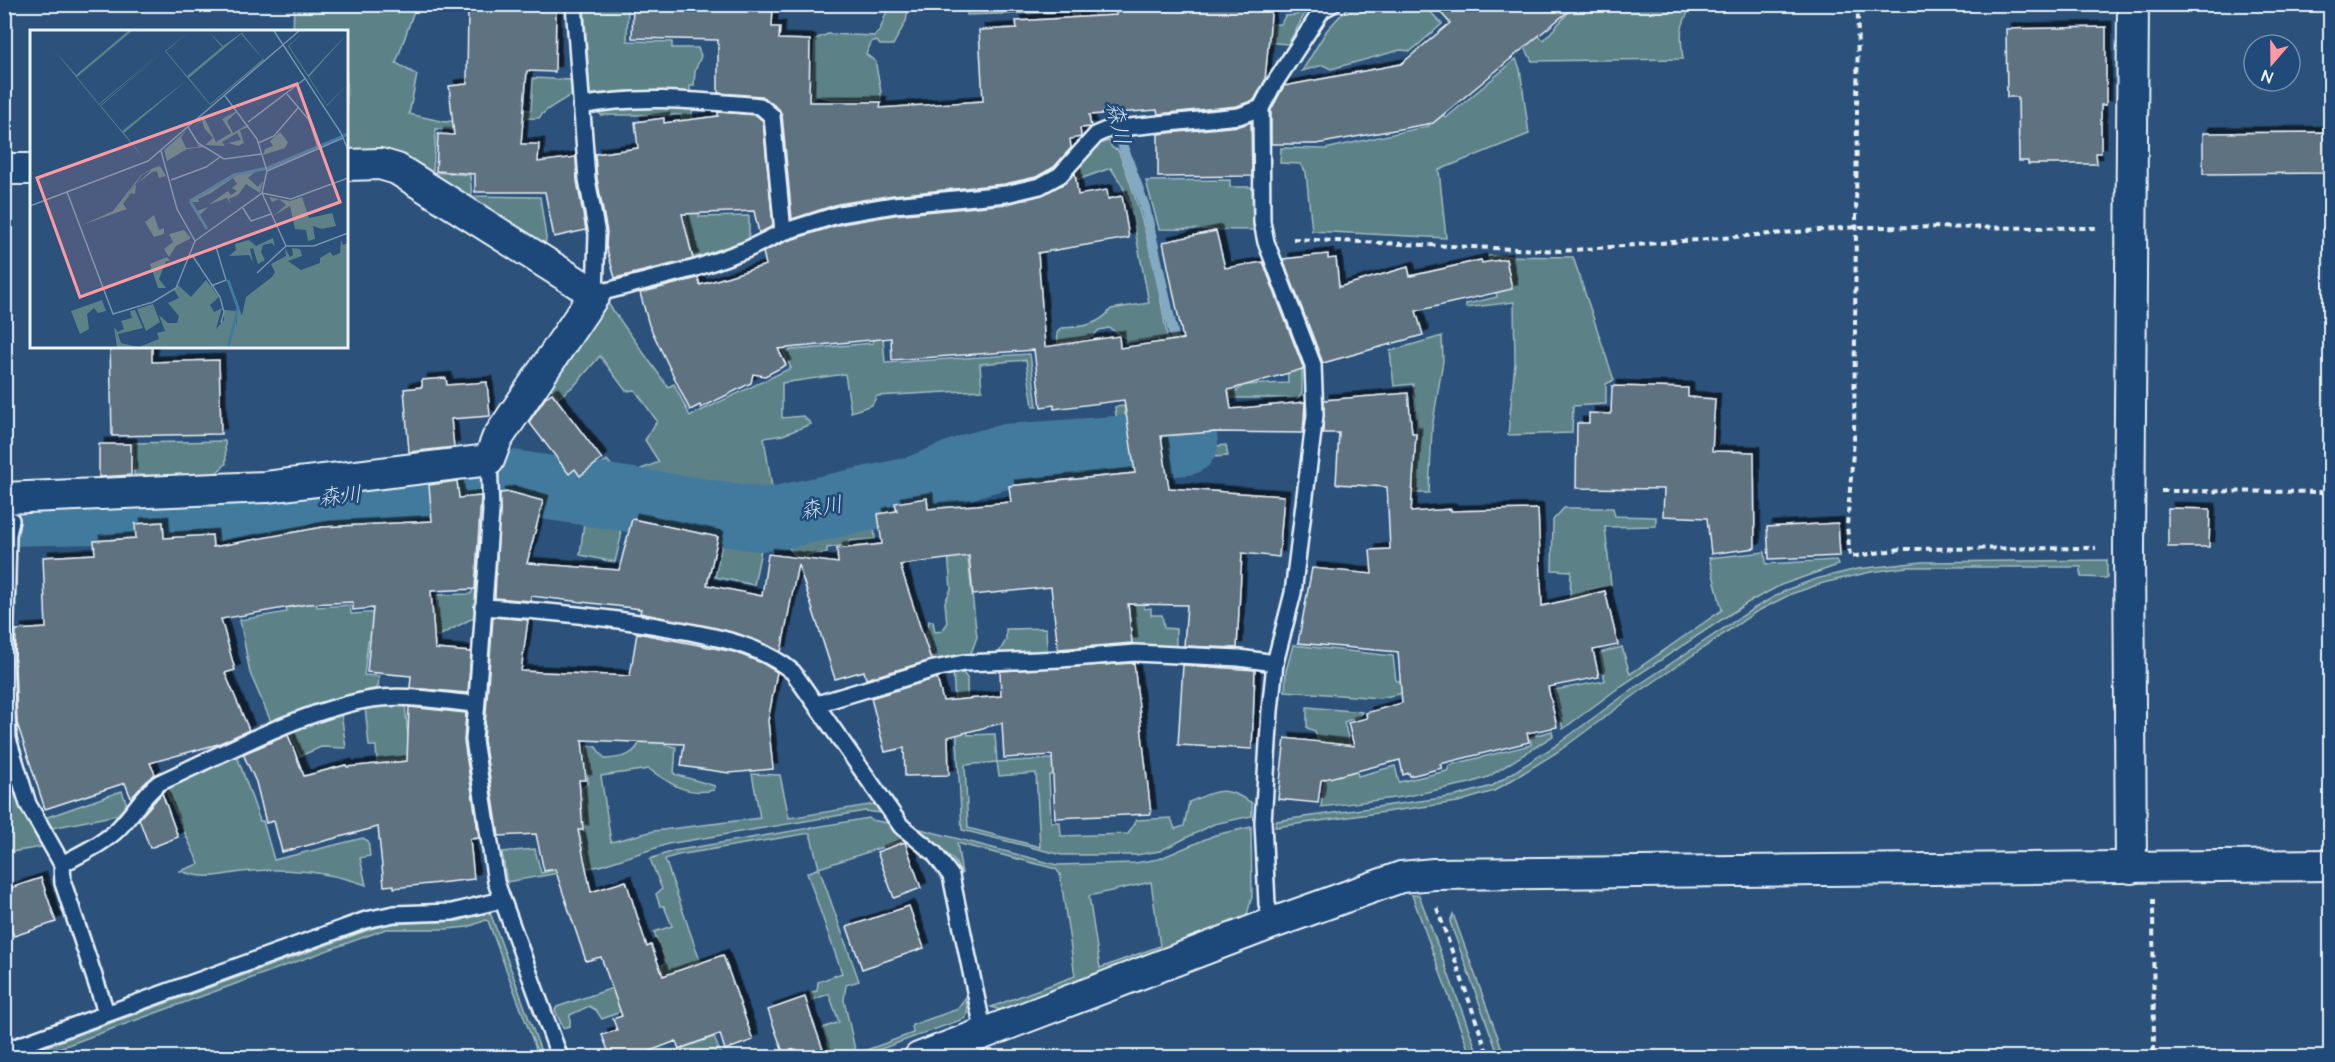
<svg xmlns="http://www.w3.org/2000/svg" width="2335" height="1062" font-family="'Architects Daughter','Klee One',sans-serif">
	<defs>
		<filter id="shadow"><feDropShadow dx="5.5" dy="-5.5" stdDeviation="0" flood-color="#0009"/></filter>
	</defs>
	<rect width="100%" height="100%" fill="#2c527b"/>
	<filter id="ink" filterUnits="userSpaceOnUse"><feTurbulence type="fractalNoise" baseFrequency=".0167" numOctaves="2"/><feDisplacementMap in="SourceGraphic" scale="12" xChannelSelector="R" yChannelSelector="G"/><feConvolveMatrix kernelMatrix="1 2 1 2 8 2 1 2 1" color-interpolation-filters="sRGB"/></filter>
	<g filter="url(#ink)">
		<g fill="#5c8288" stroke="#a2bac0" stroke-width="1.5" fill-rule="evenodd">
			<polygon points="1351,4 1424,5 1442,24 1411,51 1400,50 1331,69 1323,65 1302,71 1327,30"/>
			<path d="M294,5H416L396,63L417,75L409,114L445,122L506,113L507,109L531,110L533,78L572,80L573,93C561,103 548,106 539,118L504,119L471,130L436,129L433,172L470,175L472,196L540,197L546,238L545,246L347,153L346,32H293Z"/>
			<polygon points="584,5 628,5 627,41 672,42 672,48 698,48 701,56 695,71 694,86 690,86 690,93 627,91 590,94"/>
			<path d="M889,5H906L909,7L906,21L893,45H880L877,41H872L866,54L876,62C876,75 882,85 881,99H832L817,96L804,105L790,165L784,168L781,130L782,118L803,97L810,94L812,87L815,39L828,34L874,36L880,30Z"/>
			<polygon points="966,5 1074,5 1078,12 1088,89 1083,97 1073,15 1068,12 967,15"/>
			<path d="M1575,5H1692C1679,28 1680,33 1683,59L1532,61L1514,26L1519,22L1544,40Z"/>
			<polygon points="1307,7 1307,10 1288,44 1197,37 1196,29 1281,24 1285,16 1297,15 1300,8"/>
			<polygon points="1516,59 1520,69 1529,134 1439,170 1446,238 1312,231 1306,172 1300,164 1280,163 1281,148 1325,149 1429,126 1426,104 1431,102 1446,118"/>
			<polygon points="606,106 688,106 692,109 692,132 697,134 699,217 749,216 749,239 693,259 682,195 686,158 681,115 601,115 599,113"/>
			<path d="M1109,141L1112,148L1118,150C1154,237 1171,344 1180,438L1007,450L971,459L916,482L775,511L764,512L587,485L588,475L607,460L621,477L659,462L645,440L657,421L635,390L626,391L600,356L575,385L558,398L548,384L607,302L668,387L674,384L690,416L791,368L783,351L873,343L871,294H880L885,363L1030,354L1037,406H1033L1026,360L980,364L982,390L877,396L872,405L851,412L845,374L782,383V418L803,416L811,424L783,435L764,438L774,500L880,480L931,466L966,450L998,441L1062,431L1063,438L1118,434L1115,407L1124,406L1128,434L1172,428L1158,339L1125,343V337L1109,328L1099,330L1092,337L1058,343L1057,333L1061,328C1080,327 1099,326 1111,309L1149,303L1132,214L1123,187L1111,168L1077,180L1072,174L1099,144Z"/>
			<polygon points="1230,180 1230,187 1252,187 1253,230 1159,229 1146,181"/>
			<polygon points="1488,256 1573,257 1614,380 1606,384 1606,404 1573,406 1572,433 1508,435 1515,363 1514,302 1466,308 1466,304 1497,297"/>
			<polygon points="1442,336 1443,361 1432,428 1429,493 1412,493 1417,423 1413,384 1394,386 1390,351"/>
			<polygon points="1287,360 1302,364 1302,393 1298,398 1230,398 1230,391 1237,391 1243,385 1288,383"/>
			<polygon points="225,441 226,464 214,475 134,475 133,443"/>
			<polygon points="1226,445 1228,456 1165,460 1164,451"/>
			<polygon points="1151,452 1153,461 1091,467 1057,473 1054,458"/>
			<polygon points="561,494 626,504 624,511 629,514 638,506 758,527 765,530 754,585 715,577 725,529 644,512 640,516 629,514 619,520 621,537 615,562 580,555 584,522 558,514"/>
			<polygon points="878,499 880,503 886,502 887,508 873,511 875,539 849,541 848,545 827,548 827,553 807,555 808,571 769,524"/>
			<polygon points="1564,508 1613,508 1615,516 1656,517 1656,526 1605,527 1611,585 1588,590 1592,607 1583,609 1570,597 1571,571 1552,570 1553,520"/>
			<polygon points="273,510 275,526 272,531 217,541 215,531 200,532 199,519"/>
			<path d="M476,541L481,542L479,583L473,618L439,636L383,633L382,642L368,641L364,675L379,676L378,688C340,695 307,709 272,724L250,673L240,620L287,612L283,589L316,583L317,607L350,605L351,614L437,609V595L471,594L474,586Z"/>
			<polygon points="967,551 977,637 970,656 932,661 926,636 929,621 933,621 935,632 942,631 947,624 945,602 951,589 948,553"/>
			<polygon points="1765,552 1766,564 1836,560 1838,565 1781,585 1747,603 1621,686 1563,729 1554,690 1605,681 1600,653 1622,647 1630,674 1722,610 1709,558"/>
			<polygon points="2107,560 2107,578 2081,577 2081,567 1907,567 1871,572 1823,583 1791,594 1756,612 1639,692 1559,751 1494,791 1458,802 1275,827 1276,821 1456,796 1492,786 1555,746 1634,688 1753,609 1786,590 1816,579 1857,569 1922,562"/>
			<polygon points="1144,590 1144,609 1151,608 1151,615 1162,615 1164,628 1176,629 1176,647 1132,645 1127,591"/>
			<polygon points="1046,628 1047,653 998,654 1006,640 1006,629"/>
			<polygon points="1293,645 1393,656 1396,681 1444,677 1442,685 1380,698 1285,691 1286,671"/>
			<path d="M953,670H961L967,678L968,735L995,734L997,762L1070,758L1069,766L1049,776L1051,822H1060L1061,836L1128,834L1136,820L1171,818L1175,829L1184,826L1189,802C1218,790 1224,785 1252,803V816L1214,824L1160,851L1136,855H1062L962,830ZM997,762L999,776L1036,773L1040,847L968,828L965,765Z"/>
			<polygon points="385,704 405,704 410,758 377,762 376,746 369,746 365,707"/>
			<polygon points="1307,707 1362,712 1359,717 1344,722 1358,776 1395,766 1399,782 1447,771 1450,765 1531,745 1530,737 1552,731 1553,736 1488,777 1470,783 1403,797 1321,807 1326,766 1315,731 1307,728"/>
			<polygon points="341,712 346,748 321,747 300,756 289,730"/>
			<path d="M642,736L659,737L665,745L676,747L674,774L715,786L714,790C686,796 671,784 649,769L601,776L611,842L654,831L760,818L752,774L780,775L789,818L875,804L881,813L865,811L668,844L600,866L507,882L502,852L535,849L541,873L588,863L580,832L585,831L582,788L588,783L586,746H595L605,759C622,758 637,756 642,736Z"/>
			<path d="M236,753L260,821H263L274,860L363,838L368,841L370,856L360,858L366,885C328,872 292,868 252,871C221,873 213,882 180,871L199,864L164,787Z"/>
			<polygon points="4,768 19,805 38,835 42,847 5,853"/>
			<polygon points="122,791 127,805 117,815 52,828 45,818"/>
			<polygon points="869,818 871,820 888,823 905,840 819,868 859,981 846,985 844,1000 856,1054 913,1033 912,1025 958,1009 965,998 968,1009 966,1018 859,1057 832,1057 823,1028 839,1022 829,994 812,1000 810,992 817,991 818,982 842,973 807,873 819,868 810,833 678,855 665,859 700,961 688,965 698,995 631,1008 602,1019 596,1010 589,1006 570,1015 570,1026 563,1028 555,1010 557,1007 663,971 662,965 666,963 654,932 672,926 664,906 660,906 656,894 662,889 650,859 673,851"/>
			<path d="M913,827L1057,865L1135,863L1159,859L1215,835L1251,827L1252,897L1246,918L1164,951L1000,1010L991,1007L1075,976L1060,874L1056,869L957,843L962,874L953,859ZM1151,882L1160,946L1100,968L1089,896Z"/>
			<polygon points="1412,895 1419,895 1479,1057 1471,1057"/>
			<polygon points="486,913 491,915 543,1057 539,1057 488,921 486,920 468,927 448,929 386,929 35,1057 17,1057 385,924 459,921"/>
			<polygon points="1453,914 1505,1057 1499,1057 1450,922"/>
			<polygon points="714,1037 722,1057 656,1057"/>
		</g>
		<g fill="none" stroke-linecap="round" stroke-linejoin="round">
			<g stroke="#84aac1" stroke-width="10">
				<polyline points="1097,4 1100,28"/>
				<polyline points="1113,99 1121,141 1145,207 1178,354"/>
				<polyline points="1185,420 1186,443"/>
			</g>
			<polyline stroke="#427a9d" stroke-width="64" points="4,514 203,510 470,481 504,481 759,519 777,518 916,488 973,465 1007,456 1186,443"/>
		</g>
		<g fill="#5f7280" stroke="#e8f1f8" stroke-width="1.5" filter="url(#shadow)">
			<polygon points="468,4 556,6 555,72 527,71 521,144 539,144 538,162 576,157 577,181 586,230 554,237 545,192 475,192 475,174 436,171 438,134 454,135 449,86 467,84"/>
			<polygon points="633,4 773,5 772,27 780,27 779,39 810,40 809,102 881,102 880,108 983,101 979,30 1017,28 1016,21 1116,15 1116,4 1272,4 1265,80 1254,100 1237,106 1158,114 1157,110 1089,115 1091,127 1080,128 1081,137 1070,139 1071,148 1054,167 1036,177 1004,184 893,195 838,204 792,219 782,115 779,109 762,96 718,93 718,40 632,38"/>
			<polygon points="1433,4 1577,4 1433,123 1316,144 1271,144 1271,110 1284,86 1401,64 1450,23"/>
			<polygon points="2106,27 2106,105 2101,105 2101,153 2096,153 2097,164 2028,164 2028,161 2019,161 2018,97 2007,97 2006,29"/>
			<polygon points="718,112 756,115 763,121 773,226 759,233 754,211 682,214 693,259 615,278 606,246 607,232 597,178 595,154 638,148 635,122 664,118 664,123 718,116"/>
			<polygon points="1251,122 1252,176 1158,177 1158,134 1240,126"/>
			<polygon points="2331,132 2331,173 2203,174 2203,133"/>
			<polygon points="1075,173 1078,195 1107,190 1108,199 1122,196 1129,238 1038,253 1045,347 1119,336 1120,348 1183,339 1163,242 1216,231 1225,268 1263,262 1303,367 1303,369 1228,390 1231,409 1305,402 1303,433 1214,432 1161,436 1169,488 1284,496 1279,557 1242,553 1237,648 1184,646 1187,605 1128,604 1132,643 1058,649 1051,587 973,595 969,556 900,565 931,660 866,679 864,671 835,679 798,564 781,652 739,634 640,613 641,609 531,596 531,601 495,598 500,493 510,492 543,501 527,563 619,570 632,519 718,537 707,585 762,596 768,554 838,563 837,549 882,544 878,514 897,511 895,503 927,498 928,509 1011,502 1009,486 1135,473 1124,400 1054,409 1054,405 1041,407 1034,350 892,360 891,338 778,349 786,365 765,376 753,374 751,383 701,408 700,405 690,410 649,325 640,293 698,278 700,285 766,265 763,252 787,241 842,224 895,215 1007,204 1042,195 1065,183"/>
			<polygon points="1328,254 1328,259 1336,258 1339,287 1408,267 1410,276 1481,260 1482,263 1506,259 1512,289 1416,311 1423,335 1323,363 1283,259"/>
			<polygon points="110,346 152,346 152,362 219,360 221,434 112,436"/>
			<polygon points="446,378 447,385 487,382 490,416 451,419 454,447 409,452 404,389 422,387 422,380"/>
			<polygon points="1612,386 1688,388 1688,397 1715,399 1712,451 1754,452 1755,548 1711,554 1707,518 1663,516 1664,489 1576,488 1577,423 1589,423 1589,413 1611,414"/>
			<polygon points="552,393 602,459 580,476 575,469 569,474 529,422 546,397"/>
			<polygon points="1408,393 1412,433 1416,433 1411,512 1451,509 1451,511 1538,509 1542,606 1605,591 1618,645 1593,650 1599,677 1548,687 1557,727 1527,733 1529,742 1440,764 1442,768 1410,776 1409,773 1403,775 1400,760 1321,780 1318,803 1278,799 1285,738 1354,746 1348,723 1367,718 1366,713 1402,703 1398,652 1298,643 1312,568 1372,574 1370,550 1390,549 1387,487 1336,484 1339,433 1323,433 1324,400"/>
			<polygon points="99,444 131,444 131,475 99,477"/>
			<polygon points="457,481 459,498 481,496 475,589 431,591 435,649 471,652 468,693 410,688 411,676 367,672 373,608 353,610 353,602 307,604 221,619 235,670 225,673 249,730 218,744 150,763 155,774 131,798 125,783 45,809 17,723 15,663 16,630 46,628 43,557 95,554 94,541 136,538 135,524 163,522 164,538 212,535 213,547 323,527 432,521 429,485"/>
			<polygon points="2168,508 2210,509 2209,547 2168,547"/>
			<polygon points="1838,523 1840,556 1769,559 1767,527"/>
			<polygon points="493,617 528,620 521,671 630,676 637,633 734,652 762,663 777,672 768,721 773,769 729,773 681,766 684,744 582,740 586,780 579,780 583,830 578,830 591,892 626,881 647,947 651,945 663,976 723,955 753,1040 725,1050 720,1034 679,1049 676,1041 632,1058 611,1058 602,1035 617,1030 613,1019 622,1016 601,957 586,961 555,869 544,871 536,834 499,836 484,740"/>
			<polygon points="1134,663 1151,814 1055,818 1052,755 1004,758 1002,723 948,737 949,775 905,776 904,748 885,752 871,698 937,678 943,701 1001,696 1000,671"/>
			<polygon points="1183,665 1255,670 1252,749 1178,745"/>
			<polygon points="409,707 466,713 464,741 479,838 470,839 474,879 394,888 394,885 384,886 378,827 282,852 274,821 266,823 256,782 243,754 288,735 304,776 346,765 347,767 407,761"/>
			<polygon points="162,793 178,837 150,848 139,819"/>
			<polygon points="905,842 921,888 894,898 877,852"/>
			<polygon points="41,878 56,922 14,936 4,908 4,890"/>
			<polygon points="909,906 924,948 862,969 847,927"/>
			<polygon points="805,997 811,1016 826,1058 785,1058 768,1010"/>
		</g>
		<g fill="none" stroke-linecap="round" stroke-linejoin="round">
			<defs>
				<g id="service">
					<polyline points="574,4 587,179 597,234 595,294 696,268 746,250 783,232 840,214 894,205 1006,194 1040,186 1060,175 1097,134 1109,129 1239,116 1261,108"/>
					<path d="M581,106C641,94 701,101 760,106L772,116L783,232"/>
					<polyline points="489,460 491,511 474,740 496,882 560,1058"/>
					<polyline points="11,520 8,535 5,663 8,739 28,804 62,864 63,883 106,1012"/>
					<path d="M483,607C547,611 611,617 674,629C716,637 759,644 793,672L901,826L934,853L951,876L984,1034"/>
					<polyline points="817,704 934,669 964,663 1061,659 1135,653 1239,658 1275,663"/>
					<path d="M62,864C80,854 103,844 118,829C133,814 142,796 159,783C223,754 297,713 366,700C401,693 441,701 475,704"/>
					<polyline points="1273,923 1267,904 1263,822 1270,711 1275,663 1293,593 1315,415 1313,365 1266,242 1262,222 1261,108 1272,87 1322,10 1333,4"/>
					<polyline points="4,1051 366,920 394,914 452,912 502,900"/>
				</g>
				<g id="minor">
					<polyline points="4,169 32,169"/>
					<polyline points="4,498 266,487 489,460 497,439 595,294 397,169 380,164 346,165"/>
					<polyline points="2131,868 2129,548 2133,4"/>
					<polyline points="919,1058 1273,923 1401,877 1434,874 2330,865"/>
				</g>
			</defs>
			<use href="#service" stroke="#e8f1f8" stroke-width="20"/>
			<use href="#minor" stroke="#e8f1f8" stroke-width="34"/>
			<g stroke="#e8f1f8" stroke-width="4" stroke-dasharray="6 4.5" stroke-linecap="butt">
				<polyline points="1858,4 1854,440 1847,526 1850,557 1901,549 2096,548"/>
				<polyline points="1293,239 1561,251 1857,227 2098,228"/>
				<polyline points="2161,491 2330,492"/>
				<polyline points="2153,899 2154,1058"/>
				<polyline points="1437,908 1489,1058"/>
			</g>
			<use href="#service" stroke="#1f4a7a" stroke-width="15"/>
			<use href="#minor" stroke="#1f4a7a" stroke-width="30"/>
		</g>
	</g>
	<g text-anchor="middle" stroke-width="5" stroke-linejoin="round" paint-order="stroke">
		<g font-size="22" font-style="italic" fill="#cfdfea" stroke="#1f4a7a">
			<text transform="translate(1119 123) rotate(78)" y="8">森川</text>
			<text transform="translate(340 495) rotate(-6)" y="8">森川</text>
			<text transform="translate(821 507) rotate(-11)" y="8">森川</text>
		</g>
	</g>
	<g transform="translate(30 30)">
		<rect width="318" height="318" fill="#2c527b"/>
		<path d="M98,1H102L47,47L69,74L132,21L69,75L24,20L46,45ZM160,1L136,21L157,46L192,17L178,1L193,16L214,1L212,3L234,30L180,75L135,21ZM211,4L233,29L180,74L159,48ZM274,1L259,16L278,45L318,3L279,47L297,75L318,54L297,76L258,16ZM133,22L71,76L92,101L157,50L94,103L115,130L70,76ZM205,82H207L197,91L203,103L200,105L218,94L219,97L210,100L214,113L208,116L198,113L211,110L207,103L192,112L195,116L175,115L183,108L174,98L172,90L162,100L174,87L186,112L201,103L192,89ZM157,100L151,107L156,118L169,117L167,114L175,117L157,119L137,131L134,120ZM250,102L258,112L255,118L233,125L235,119L243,116L240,111ZM134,132L124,138L130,136L136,146L129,148L127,141L122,142L107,154L121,140L112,145L90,175L106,154L105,164L101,163L93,174L97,179L52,195L83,181L111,145ZM225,142L218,148L228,157L233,151L230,163L216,154L208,165L199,169L201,175L197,168L181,174L178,169L181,173L198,161L201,165L207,161L202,158L207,154L203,148L181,163L168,169L169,172H162L167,181L178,177L170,185L179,201L161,171L204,146ZM239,167L260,171L272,167L279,188L302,183L306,196L292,199L283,196L285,209L278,211L276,200L265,199L260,176L243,186L256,175L249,169L242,172ZM124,185L129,200L134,198V204L124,207L115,192ZM154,200L161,208L146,216L139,227L134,219L143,212L139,204ZM243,208L245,217L242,213L233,215L231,222L235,230L228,234L223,218L220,219L223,232L219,225L199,226L206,220L205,214L219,210L226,216ZM311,210L313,215L318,213V317H109L129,309L127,303L135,301L129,285L138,293H147L149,286L138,273L149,268L144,260L148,255L161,267L176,250L189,267L180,275L184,282L192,278L186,299L194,290V280L206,281V297L208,275L212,286L216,267L242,247L245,242L241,234L256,226L255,218L260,227L263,225L262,218L270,219L272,226L258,231L271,240L290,233V228L300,222L303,226L310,223ZM137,227L140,231H136L129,249L136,258H128L120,234ZM72,270L76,281L68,283L64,278L57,284L59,299L50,304L41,281ZM123,274L130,292L116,301L107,279ZM105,280L113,298L88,304L91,313L108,317H87L84,297L88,302L94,299L91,291L102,288L100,281Z" fill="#5c8288" fill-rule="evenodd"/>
		<path fill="none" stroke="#427a9d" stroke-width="3" d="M160,171L177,199M160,171L204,145L238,138L318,104M198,317L208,278L198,250"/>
		<path fill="none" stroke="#7792ad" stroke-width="1.5" d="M244,1L311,103L318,120M257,64L279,90L288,117M195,66L227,109L237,141L232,163L256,216H284L318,203M218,92L276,48M158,97L168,113L194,129L231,124M228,113L244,106L268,78M237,141L313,108M141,150L176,137L190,127M37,162L83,284L123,272L146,258L165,211L147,179L131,121M0,176L118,131L269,1M213,178L221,191L241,184M165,211L232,163L261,169L318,148M162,225L190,267L194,282L191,293M227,243L256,216M181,256L196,250L186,217"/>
		<path fill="#ff9aa2" fill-opacity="0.15" stroke="#ff9aa2" stroke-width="3" d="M267,54L310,172L50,267L7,148Z"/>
		<rect width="318" height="318" fill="none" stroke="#e8f1f8" stroke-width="3"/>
	</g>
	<rect width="2335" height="1062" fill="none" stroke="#1f4a7a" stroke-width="24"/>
	<rect x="12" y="12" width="2311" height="1038" fill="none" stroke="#e8f1f8" stroke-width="2" filter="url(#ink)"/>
	<g transform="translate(2272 63) rotate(200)"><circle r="28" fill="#1f4a7a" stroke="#6f8dac" stroke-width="1.5"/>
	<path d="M0-4.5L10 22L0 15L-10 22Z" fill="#ff9aa2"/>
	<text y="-9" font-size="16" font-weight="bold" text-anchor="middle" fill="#e8f1f8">N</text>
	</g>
</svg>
